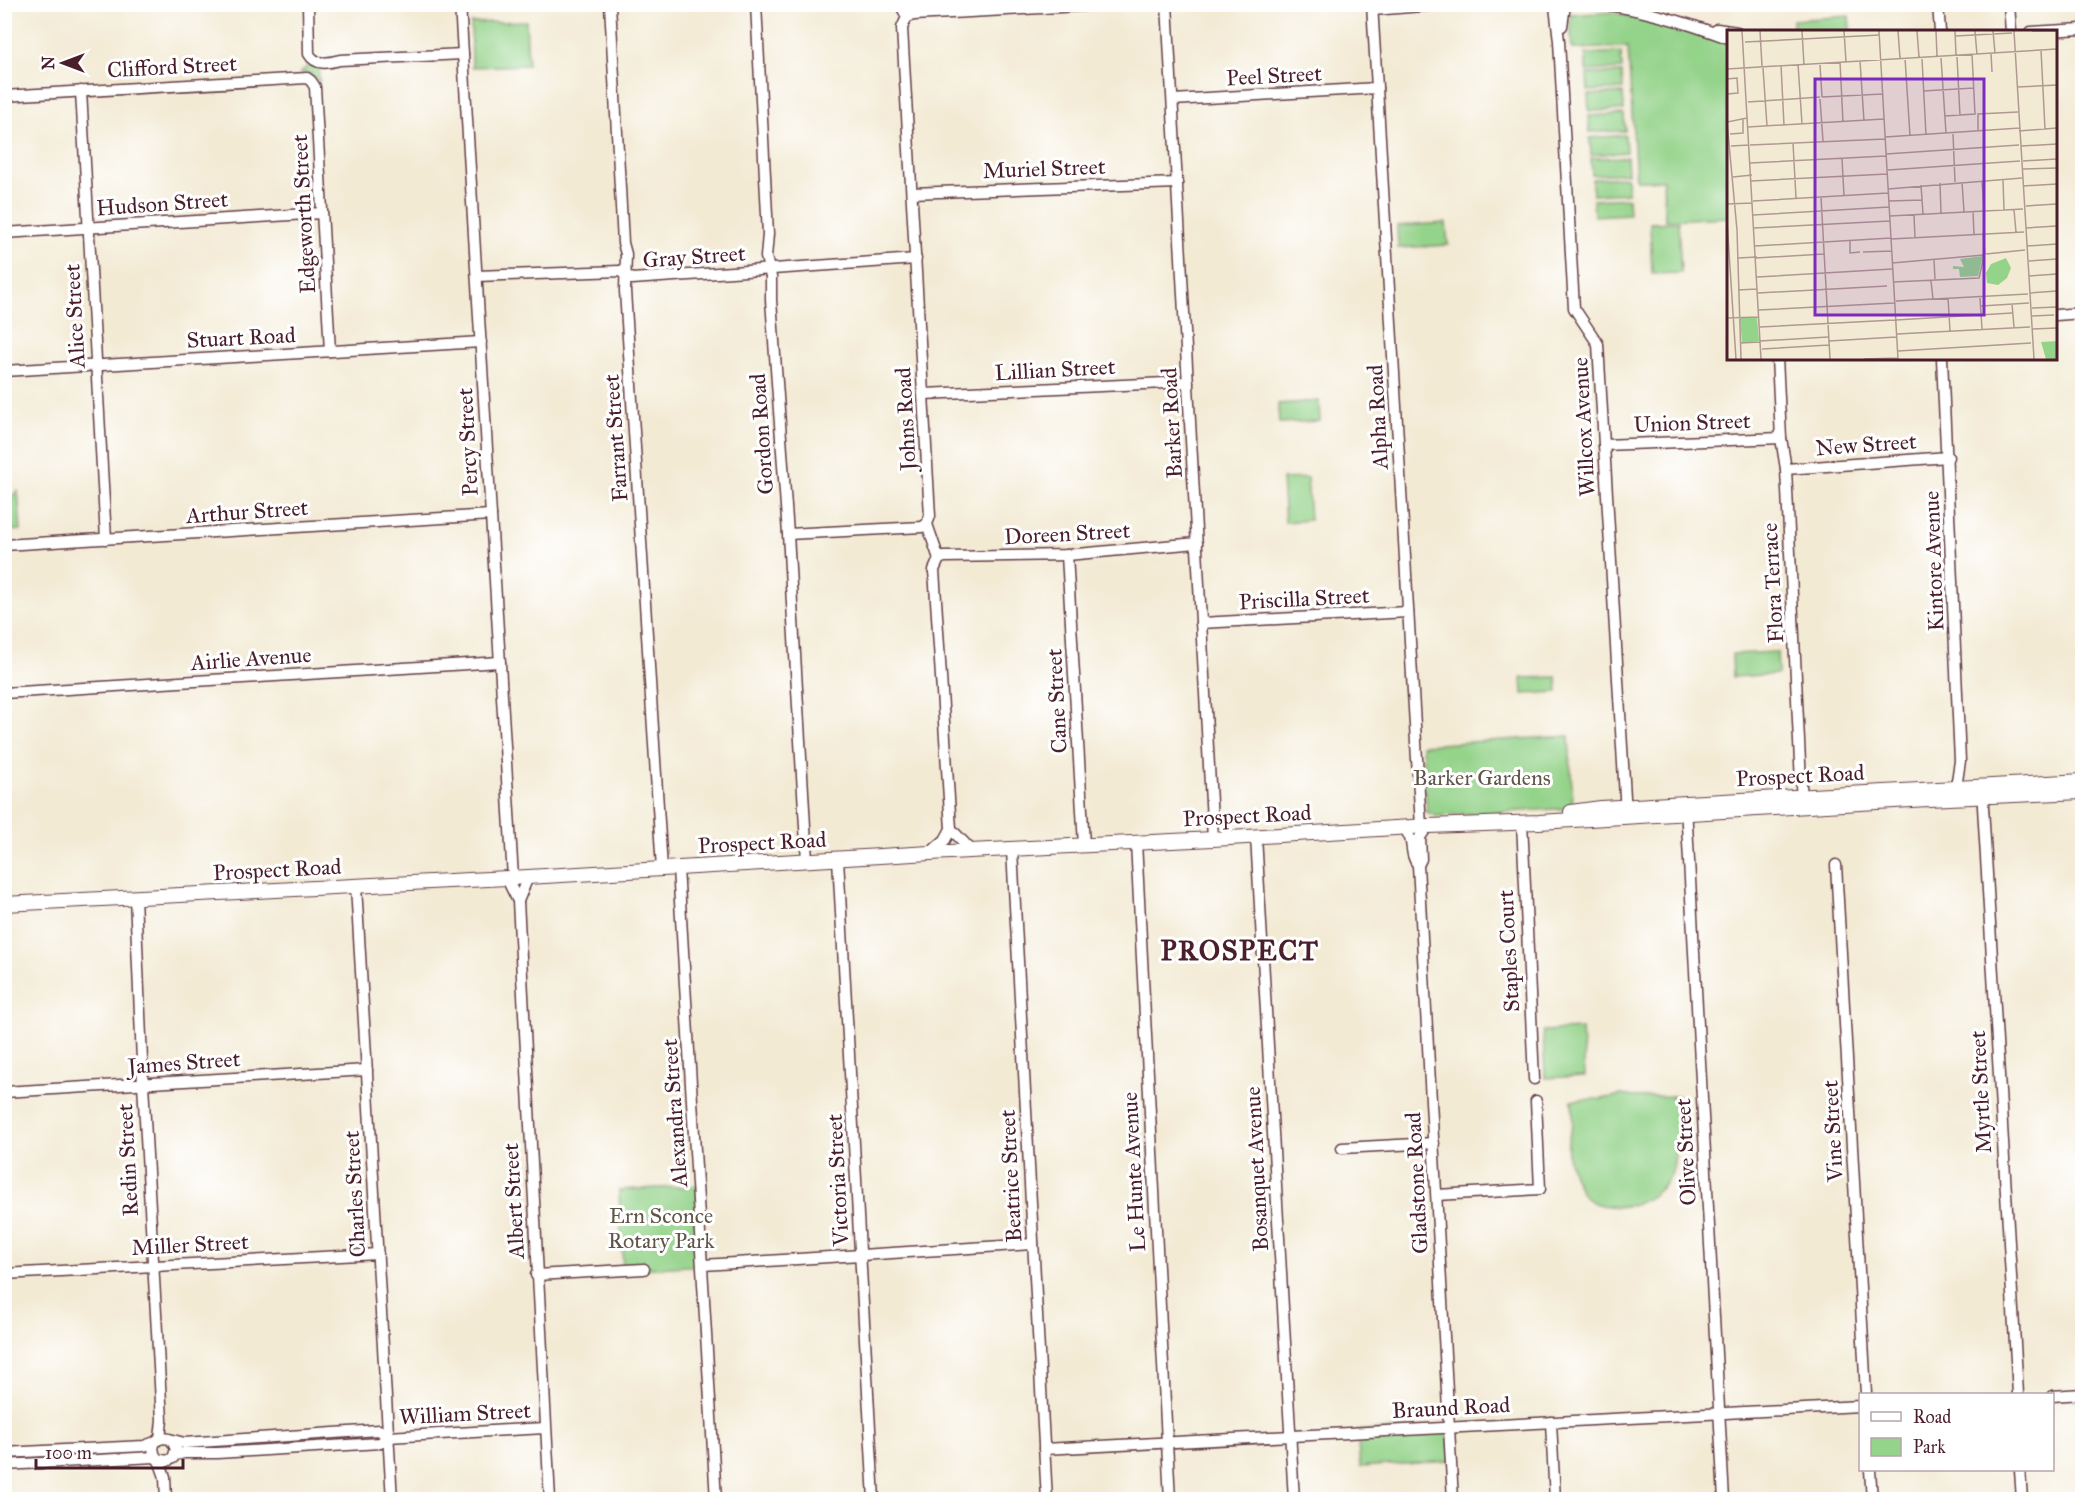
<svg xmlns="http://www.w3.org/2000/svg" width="2087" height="1504" font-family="'IM FELL Great Primer',serif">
	<rect width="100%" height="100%" fill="#fff"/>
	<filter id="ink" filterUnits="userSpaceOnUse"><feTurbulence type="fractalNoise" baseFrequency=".0167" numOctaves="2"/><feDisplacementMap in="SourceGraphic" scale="12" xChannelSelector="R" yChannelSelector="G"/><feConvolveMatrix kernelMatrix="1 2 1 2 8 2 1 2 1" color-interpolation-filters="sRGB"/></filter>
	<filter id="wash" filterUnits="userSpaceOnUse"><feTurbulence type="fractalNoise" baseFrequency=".008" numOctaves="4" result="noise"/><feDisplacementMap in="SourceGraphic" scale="24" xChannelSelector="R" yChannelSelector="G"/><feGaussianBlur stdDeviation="1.35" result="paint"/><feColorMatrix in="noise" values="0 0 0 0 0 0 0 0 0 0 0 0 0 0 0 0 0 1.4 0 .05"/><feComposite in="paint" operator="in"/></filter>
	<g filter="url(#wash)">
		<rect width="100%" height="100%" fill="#f3ead4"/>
		<g fill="#94d38a" stroke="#6f795a" stroke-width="1.5">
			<polygon points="1612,12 1728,40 1728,217 1665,220 1663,180 1636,180 1628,47 1572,49 1570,15"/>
			<polygon points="1849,16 1850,31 1793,31 1793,20"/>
			<polygon points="526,21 528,65 472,67 471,23"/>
			<polygon points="1621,52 1622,69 1586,71 1586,54"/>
			<polygon points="308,58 322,67 319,71 319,83 311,74 301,73 307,66"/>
			<polygon points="1622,73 1623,89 1588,91 1587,74"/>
			<polygon points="1623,93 1624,110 1589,111 1588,95"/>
			<polygon points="1624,114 1625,131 1589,132 1589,116"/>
			<polygon points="1625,135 1626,152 1591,155 1590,138"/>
			<polygon points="1627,157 1628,173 1592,175 1591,158"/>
			<polygon points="1627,177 1628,193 1593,195 1592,179"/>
			<polygon points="1628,198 1629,214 1594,216 1593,200"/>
			<polygon points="1678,222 1681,273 1652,274 1650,223"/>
			<polygon points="1446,223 1448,245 1398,248 1397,226"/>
			<polygon points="1319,401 1320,421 1279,423 1278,404"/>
			<polygon points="1307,478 1310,520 1285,522 1282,479"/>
			<polygon points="18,491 21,530 5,531 5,497 9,498"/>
			<polygon points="1777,652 1778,674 1733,677 1732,654"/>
			<polygon points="1557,677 1558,692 1523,694 1522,678"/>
			<polygon points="1569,736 1573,808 1436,816 1427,812 1422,745"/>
			<polygon points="1582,1029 1585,1076 1545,1078 1543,1031"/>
			<path d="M1621,1095L1636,1097L1678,1096L1680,1145H1675C1675,1155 1675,1168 1670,1177C1664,1187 1650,1199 1638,1203C1620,1209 1589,1209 1580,1190C1572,1175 1566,1157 1568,1141C1569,1135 1572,1129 1573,1123C1574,1115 1572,1107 1572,1100L1602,1099Z"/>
			<polygon points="698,1186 703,1265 623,1270 619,1190"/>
			<polygon points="1449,1427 1451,1461 1360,1467 1357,1431"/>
		</g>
	</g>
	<g filter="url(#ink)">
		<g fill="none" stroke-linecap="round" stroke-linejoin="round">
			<defs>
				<g id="minor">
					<path d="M308,4L309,54C316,66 328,63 340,60L463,54"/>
					<polyline points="460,4 513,878"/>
					<polyline points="610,4 623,243 626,254 625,291 662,869"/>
					<polyline points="756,4 768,234 766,257 771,277 771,300 788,534 807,861"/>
					<polyline points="900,4 907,17 902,28 930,516 927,524 939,559 934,570 951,829 945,840 930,853"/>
					<polyline points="1167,4 1213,839"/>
					<polyline points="1372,4 1421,826"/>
					<path d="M1602,4C1645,10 1688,23 1728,38"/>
					<polyline points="1938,4 1940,32"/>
					<polyline points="2009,4 2011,32"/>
					<polyline points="1555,6 1559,41 1574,308 1598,344 1626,814"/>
					<polyline points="1373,10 1447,4"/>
					<polyline points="907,17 914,15 1117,4"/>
					<polyline points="1562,26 1565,5"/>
					<polyline points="1717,29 1737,32"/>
					<polyline points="2031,32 2082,29"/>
					<polyline points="81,91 106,539"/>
					<polyline points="4,96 307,78 311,81 315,87 330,351"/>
					<polyline points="1173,100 1377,88"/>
					<polyline points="912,193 1177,183"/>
					<polyline points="4,233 322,213"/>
					<polyline points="477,276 620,271 632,279 916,259"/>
					<polyline points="2056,315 2082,313"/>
					<polyline points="1777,358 1781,438 1786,469 1802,804"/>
					<polyline points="1942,358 1960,761 1957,781 1953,788"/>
					<polyline points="4,371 481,342"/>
					<polyline points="924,394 1188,382"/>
					<polyline points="1604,445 1781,438"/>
					<polyline points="1786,469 1948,457"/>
					<polyline points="788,534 922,527 927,524"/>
					<polyline points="4,545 491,515"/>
					<polyline points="1067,555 1084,845"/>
					<polyline points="939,559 944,557 1067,555 1197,543"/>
					<polyline points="1201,623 1408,612"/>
					<polyline points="4,693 500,662"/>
					<polyline points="1982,790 2018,1394"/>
					<polyline points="1686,806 1724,1500"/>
					<polyline points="1522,822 1534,1079"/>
					<polyline points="1428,826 1420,837 1421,859 1418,865 1453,1500"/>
					<path d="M1404,828C1416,841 1408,853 1418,865"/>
					<polyline points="951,829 971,850"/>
					<polyline points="1256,836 1294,1500"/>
					<polyline points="1136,842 1170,1500"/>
					<polyline points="1012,850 1047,1500"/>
					<polyline points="838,859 874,1500"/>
					<polyline points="1836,865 1866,1394"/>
					<polyline points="678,868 716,1500"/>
					<polyline points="506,877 518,901 550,1500"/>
					<polyline points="356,886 392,1500"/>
					<polyline points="135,897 143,1084 162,1420 160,1439"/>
					<polyline points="518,901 528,877"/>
					<polyline points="4,1092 367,1070"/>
					<polyline points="1342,1148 1434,1143"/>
					<polyline points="1437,1195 1540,1189 1536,1101"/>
					<polyline points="703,1265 1033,1244"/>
					<polyline points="4,1274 378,1254"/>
					<polyline points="536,1275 644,1269"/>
					<polyline points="2052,1396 2082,1394"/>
					<polyline points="1551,1422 1555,1500"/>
					<path d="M172,1441L176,1449L173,1458L167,1461L157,1459C151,1451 152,1439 163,1438C169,1438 178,1442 184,1443L379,1430L388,1437"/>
					<polyline points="1044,1449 1860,1406"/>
					<polyline points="4,1453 144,1446 155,1442"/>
					<polyline points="175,1455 184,1453 217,1453 380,1443 388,1437 545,1428"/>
					<polyline points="159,1460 165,1477 166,1500"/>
					<polyline points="4,1465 155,1457"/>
					<polyline points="1870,1470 1872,1500"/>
					<polyline points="2020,1470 2022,1500"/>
				</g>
				<g id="major">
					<polyline points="1571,812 1601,808 1686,803 2082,781"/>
					<polyline points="4,904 528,877 930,853 1213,839 1428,826 1539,822 1928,799 2082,792"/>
				</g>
			</defs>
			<use href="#minor" stroke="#633d44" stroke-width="13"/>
			<use href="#major" stroke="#633d44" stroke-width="16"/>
			<use href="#minor" stroke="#fff" stroke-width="10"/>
			<use href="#major" stroke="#fff" stroke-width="14"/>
		</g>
	</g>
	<g text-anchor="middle" stroke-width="6" stroke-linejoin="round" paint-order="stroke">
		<g font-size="22" fill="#4a1f2b" stroke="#fff">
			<text transform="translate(172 66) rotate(-3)" y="8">Clifford Street</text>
			<text transform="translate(1274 75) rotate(-3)" y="8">Peel Street</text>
			<text transform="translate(1044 168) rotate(-2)" y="8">Muriel Street</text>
			<text transform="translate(162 203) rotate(-4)" y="8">Hudson Street</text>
			<text transform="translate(303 214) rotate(-93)" y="8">Edgeworth Street</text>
			<text transform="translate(694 256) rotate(-4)" y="8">Gray Street</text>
			<text transform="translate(74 316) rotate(-93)" y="8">Alice Street</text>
			<text transform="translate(241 337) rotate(-3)" y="8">Stuart Road</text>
			<text transform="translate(1055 369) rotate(-3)" y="8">Lillian Street</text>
			<text transform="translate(1377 417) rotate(-93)" y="8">Alpha Road</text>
			<text transform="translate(905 419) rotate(-93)" y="8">Johns Road</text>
			<text transform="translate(1692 422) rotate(-2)" y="8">Union Street</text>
			<text transform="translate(1171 423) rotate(-93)" y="8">Barker Road</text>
			<text transform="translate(1583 427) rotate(-93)" y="8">Willcox Avenue</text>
			<text transform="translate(761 434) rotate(-94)" y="8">Gordon Road</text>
			<text transform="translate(615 438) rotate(-94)" y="8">Farrant Street</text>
			<text transform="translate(467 442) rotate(-93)" y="8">Percy Street</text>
			<text transform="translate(1866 444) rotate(-4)" y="8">New Street</text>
			<text transform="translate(247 511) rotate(-4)" y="8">Arthur Street</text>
			<text transform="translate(1067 533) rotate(-3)" y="8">Doreen Street</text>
			<text transform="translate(1933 561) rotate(-92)" y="8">Kintore Avenue</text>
			<text transform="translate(1772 583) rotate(-93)" y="8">Flora Terrace</text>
			<text transform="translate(1304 598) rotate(-3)" y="8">Priscilla Street</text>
			<text transform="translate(251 658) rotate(-4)" y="8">Airlie Avenue</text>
			<text transform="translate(1056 701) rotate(-93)" y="8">Cane Street</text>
			<text transform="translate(1800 775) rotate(-3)" y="8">Prospect Road</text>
			<text transform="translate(1247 815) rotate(-3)" y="8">Prospect Road</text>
			<text transform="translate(762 842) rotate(-3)" y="8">Prospect Road</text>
			<text transform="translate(277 869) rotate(-3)" y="8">Prospect Road</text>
			<text transform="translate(1508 951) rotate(-93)" y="8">Staples Court</text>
			<text transform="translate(184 1062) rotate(-4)" y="8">James Street</text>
			<text transform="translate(1980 1092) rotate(-93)" y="8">Myrtle Street</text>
			<text transform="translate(674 1113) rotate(-94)" y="8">Alexandra Street</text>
			<text transform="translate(1832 1131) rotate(-93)" y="8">Vine Street</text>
			<text transform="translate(1685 1152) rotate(-93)" y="8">Olive Street</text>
			<text transform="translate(127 1160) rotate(-93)" y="8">Redin Street</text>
			<text transform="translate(1256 1169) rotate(-93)" y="8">Bosanquet Avenue</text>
			<text transform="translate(1133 1172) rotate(-93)" y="8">Le Hunte Avenue</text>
			<text transform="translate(1010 1176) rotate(-93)" y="8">Beatrice Street</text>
			<text transform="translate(837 1180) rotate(-93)" y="8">Victoria Street</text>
			<text transform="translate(1416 1183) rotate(-93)" y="8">Gladstone Road</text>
			<text transform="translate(354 1194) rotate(-93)" y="8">Charles Street</text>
			<text transform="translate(513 1201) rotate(-93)" y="8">Albert Street</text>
			<text transform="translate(190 1244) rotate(-3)" y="8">Miller Street</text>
			<text transform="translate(1451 1407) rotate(-3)" y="8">Braund Road</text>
			<text transform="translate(465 1413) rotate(-3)" y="8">William Street</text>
		</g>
		<g font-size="22" fill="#605548" stroke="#fff">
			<text x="1482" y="785">Barker Gardens</text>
			<text x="661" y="1223">Ern Sconce<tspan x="661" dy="25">Rotary Park</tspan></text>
		</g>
		<g font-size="28" font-weight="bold" letter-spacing="1.5" fill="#4a1f2b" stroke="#fff">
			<text x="1240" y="960">PROSPECT</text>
		</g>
	</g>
	<g transform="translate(1727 30)">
		<rect width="330" height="330" fill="#f3ead4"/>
		<path d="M256,226L251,246L233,247L232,239H226V236L237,237L233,229ZM279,228L284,238L280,248L271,255L260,253L259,243L264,234ZM13,288H30L32,311L15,313ZM330,311V329H319L314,312Z" fill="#94d38a"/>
		<path fill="none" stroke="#af9990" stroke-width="1.5" d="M15,1L34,329M33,1L35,36M75,1L77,35M117,1L119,32M152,1L171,329M171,1L173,28M190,1L192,27M209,1L210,26M228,1L229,25M248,1L250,25M266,1L268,23M287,1L307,329M305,1H330M228,6L285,3M18,12L153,5M314,20L318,99M264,23L265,42M230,27L233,86M178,28L183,106M214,28L219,103M195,29L199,105M133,31L137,91M113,32L116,92M71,34L75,94M54,35L57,95M93,35L95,67M36,38L40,96M0,39L330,19M0,49L10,48L11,63L0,64M290,57L330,55M196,61L247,58M95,67L156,64M93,69L96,111M21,72L93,67M218,86L248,84L245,24M21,97L157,89M251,101V84L291,82M292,101L330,98M3,104L16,103V89M226,104L228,152M158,107L293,98M66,113L69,168M23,115L158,109M4,116L22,115M294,116L330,114M159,124L292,115M115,129L117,166M296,131L330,129M23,133L159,126M295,139L330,138M161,140L293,131M6,147L25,145M276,150L277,180M24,151L160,144M255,151L257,181M235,152L237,182M213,153L214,183M194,155L196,184M296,156L330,154M161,159L295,148M94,167L103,329M26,171L161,163M162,171L195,170M0,174L25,173M299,176L330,174M287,180L289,202M246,181L247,205M26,185L162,177M187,185L188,208M163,186L296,179M0,191L9,329M27,198L163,191M299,198L330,196M256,204L258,224M164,209L297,202M123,211V223L133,222M28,216L164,208M300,216L330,214M136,222L165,221M259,224L298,220M11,228L30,227M29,228L97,224M207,230L208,249M302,231L330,229M165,233L257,225M302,246L330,244M30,247L165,239M204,251L206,269M166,252L252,248L257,226M11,260L30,259M31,263L160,256M303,263L330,261M221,268L223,301M253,268L255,299M169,271L301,264M285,274L287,297M254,276L302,273M305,278L330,277M32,280L167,273M305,286L327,285M0,288L31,287M169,290L285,283M33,297L168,290M305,299L330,298M170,304L303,297M33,311L101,307M102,311L169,307M14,313L33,312M35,319L102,315M171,321L304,313M14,329L10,200L0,92L20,88M137,329L171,328"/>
		<path fill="#7b2cbf" fill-opacity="0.15" stroke="#7b2cbf" stroke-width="3" d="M88,49H257V285H88Z"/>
		<rect width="330" height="330" fill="none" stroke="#4a1f2b" stroke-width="3"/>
	</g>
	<rect width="2087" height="1504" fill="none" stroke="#fff" stroke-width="24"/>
	<rect x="1859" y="1393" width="195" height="78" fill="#ffffff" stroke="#b7a5aa" stroke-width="1.5"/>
	<rect x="1871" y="1412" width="30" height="9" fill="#ffffff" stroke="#b7a5aa" stroke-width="1.5"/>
	<text x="1913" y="1423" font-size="18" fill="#4a1f2b">Road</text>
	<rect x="1871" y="1438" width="30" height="18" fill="#94d38a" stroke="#b7a5aa" stroke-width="1.5"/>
	<text x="1913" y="1453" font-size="18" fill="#4a1f2b">Park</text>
	<g transform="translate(63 63) rotate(270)" stroke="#ffffff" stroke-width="4.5" paint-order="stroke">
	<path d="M0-4.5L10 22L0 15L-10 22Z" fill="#4a1f2b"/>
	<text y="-9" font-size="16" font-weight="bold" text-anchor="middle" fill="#4a1f2b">N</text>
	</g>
	<path d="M36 1459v9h147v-9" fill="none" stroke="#4a1f2b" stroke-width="3"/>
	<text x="45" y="1459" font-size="18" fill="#4a1f2b" stroke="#ffffff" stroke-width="4.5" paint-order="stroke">100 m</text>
</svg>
